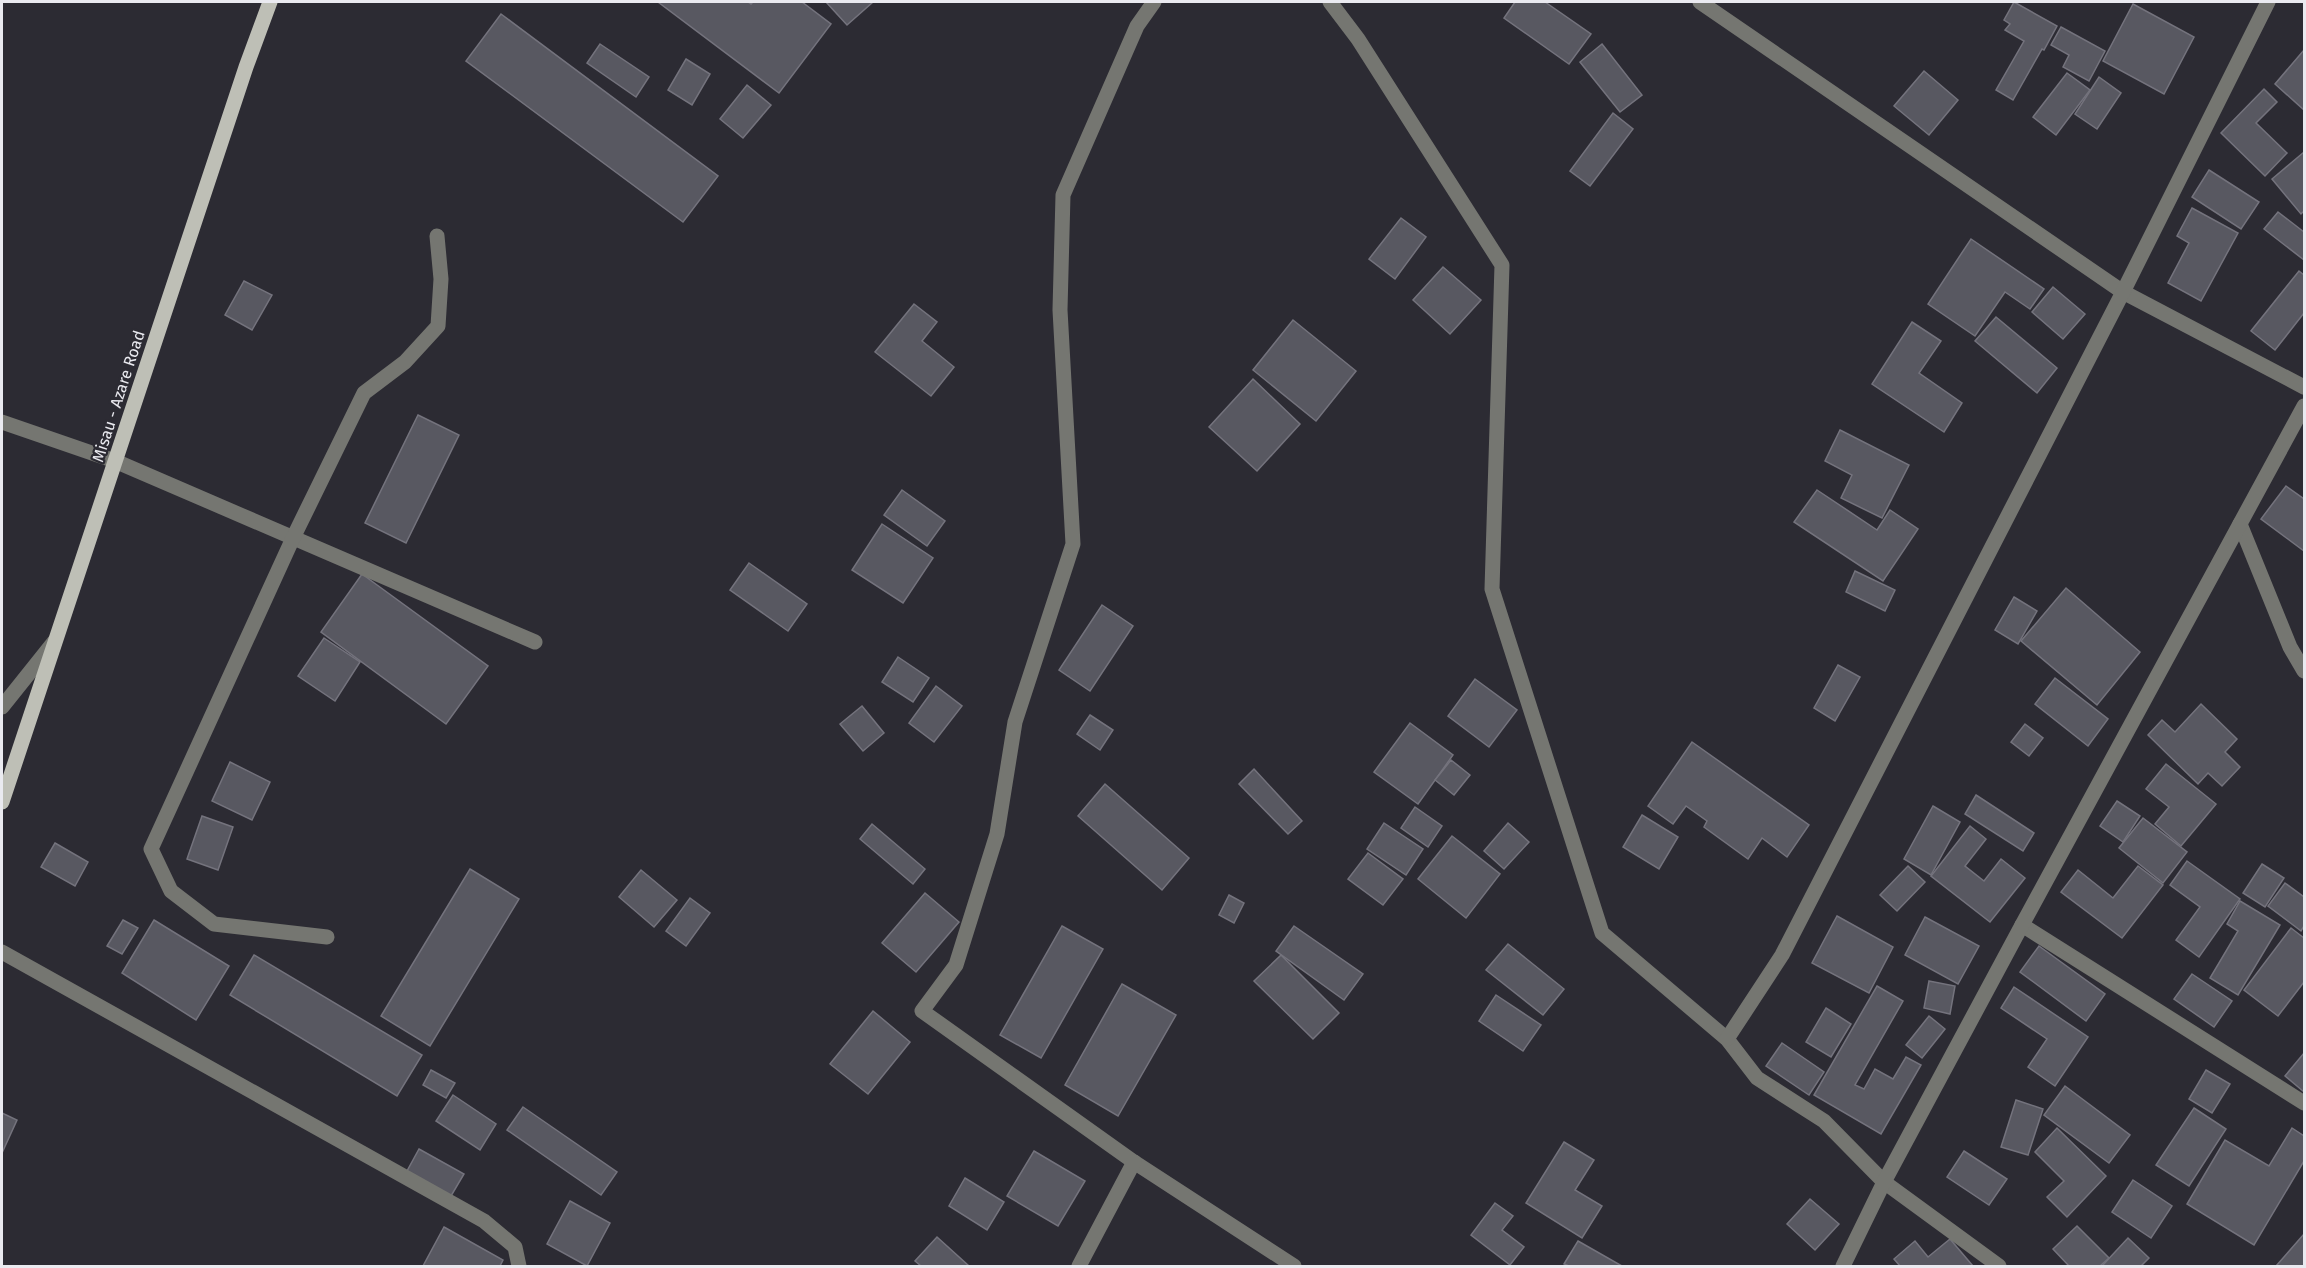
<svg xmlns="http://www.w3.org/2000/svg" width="2306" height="1268" font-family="'Fira Sans',sans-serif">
	<rect width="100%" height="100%" fill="#2c2b33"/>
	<g fill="#585861" stroke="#74737d" stroke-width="1.5">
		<polygon points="658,2 748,2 751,4 753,2 802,2 831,24 779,93"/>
		<polygon points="826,2 873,2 847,25"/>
		<polygon points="1515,2 1545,2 1591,34 1569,64 1504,18"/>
		<polygon points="2014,2 2057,26 2044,50 2042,49 2013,100 1996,90 2024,41 2005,30 2010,24 2004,20"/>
		<polygon points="2133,4 2194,37 2164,94 2103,61"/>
		<polygon points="501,14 718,176 683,222 466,61"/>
		<polygon points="2061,27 2105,51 2089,81 2063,67 2069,55 2051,45"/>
		<polygon points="600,44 649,77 636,97 587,63"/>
		<polygon points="1602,44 1642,95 1620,112 1580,62"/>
		<polygon points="2304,50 2304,110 2275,84"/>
		<polygon points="686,59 710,74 692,105 668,90"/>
		<polygon points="1924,71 1958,100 1929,135 1894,106"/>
		<polygon points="2067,73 2090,90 2056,135 2033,117"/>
		<polygon points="2099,77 2121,93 2097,129 2075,114"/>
		<polygon points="747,85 771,105 743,138 720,119"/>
		<polygon points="2264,89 2277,102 2256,123 2287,153 2265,176 2221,133"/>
		<polygon points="1613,113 1633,129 1590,186 1570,171"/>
		<polygon points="2304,152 2304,211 2301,214 2272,179"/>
		<polygon points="2209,170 2259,202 2241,229 2192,197"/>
		<polygon points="2192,208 2238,233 2201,301 2168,283 2189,243 2177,236"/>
		<polygon points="2278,212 2304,232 2304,260 2264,229"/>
		<polygon points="1401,218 1426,237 1395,279 1369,259"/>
		<polygon points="1971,239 2044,289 2030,309 2005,292 1975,336 1928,304"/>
		<polygon points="1443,267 1481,300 1450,334 1413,300"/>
		<polygon points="2299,271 2304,275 2304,313 2275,350 2251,331"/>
		<polygon points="244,281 272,295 252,330 225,315"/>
		<polygon points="2053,287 2085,314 2063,339 2032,312"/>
		<polygon points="914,304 937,322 922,341 954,367 931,396 875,352"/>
		<polygon points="1996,317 2057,368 2037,393 1975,341"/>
		<polygon points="1293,320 1356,371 1316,421 1253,370"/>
		<polygon points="1912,322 1941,341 1919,373 1962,403 1944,432 1872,384"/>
		<polygon points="1253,379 1300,424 1257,471 1209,427"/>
		<polygon points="418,415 459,435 406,543 365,523"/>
		<polygon points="1840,430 1909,465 1882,518 1841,498 1852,475 1825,461"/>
		<polygon points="2286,486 2304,499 2304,551 2261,519"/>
		<polygon points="902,490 945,521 927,546 884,515"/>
		<polygon points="1817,490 1877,530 1890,510 1918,529 1883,581 1794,522"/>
		<polygon points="882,524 933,558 903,603 852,570"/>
		<polygon points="749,563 807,604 788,631 730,590"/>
		<polygon points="1855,571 1895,590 1885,611 1846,592"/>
		<polygon points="362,574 488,666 446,724 321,632"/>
		<polygon points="2066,588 2140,652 2097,705 2021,641"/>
		<polygon points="2014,597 2037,611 2018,644 1995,630"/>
		<polygon points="1102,605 1133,626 1090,691 1059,670"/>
		<polygon points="324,638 360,662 335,701 298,676"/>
		<polygon points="898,657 929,678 913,702 882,682"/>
		<polygon points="1838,665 1860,677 1835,721 1814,708"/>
		<polygon points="2055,678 2108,719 2088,746 2035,704"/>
		<polygon points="1475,679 1517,710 1489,747 1448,716"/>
		<polygon points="936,686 962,706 934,742 909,723"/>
		<polygon points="2201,704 2237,739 2225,752 2240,767 2222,786 2208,773 2198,784 2148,735 2162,720 2175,732"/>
		<polygon points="862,706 884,733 863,751 840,724"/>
		<polygon points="1090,715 1113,730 1100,750 1077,734"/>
		<polygon points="1410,723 1453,755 1418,804 1374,772"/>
		<polygon points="2025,724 2043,738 2029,756 2011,742"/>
		<polygon points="1692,742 1809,825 1787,857 1762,838 1748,859 1704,827 1707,821 1686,806 1673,824 1648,806"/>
		<polygon points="1451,760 1470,775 1454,795 1435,780"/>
		<polygon points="230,762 270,782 252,820 212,801"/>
		<polygon points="2166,764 2216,804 2181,846 2155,824 2169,807 2146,789"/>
		<polygon points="1254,769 1302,821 1288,834 1239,784"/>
		<polygon points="1105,784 1189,858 1162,890 1078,816"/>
		<polygon points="1976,795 2034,833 2023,851 1965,814"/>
		<polygon points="2117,801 2140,816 2123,842 2100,826"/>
		<polygon points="1933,806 1960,822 1931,875 1904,859"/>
		<polygon points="1415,807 1442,826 1428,847 1401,828"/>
		<polygon points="1642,815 1678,837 1659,869 1623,847"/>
		<polygon points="202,816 233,827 218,870 187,859"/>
		<polygon points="2143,818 2187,852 2163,883 2119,848"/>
		<polygon points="1384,823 1423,849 1406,875 1367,849"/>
		<polygon points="1508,823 1529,842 1504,869 1484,851"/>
		<polygon points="872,824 925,869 913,884 860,839"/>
		<polygon points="1970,826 1986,839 1965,866 1984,881 2001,859 2025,878 1990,922 1931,876"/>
		<polygon points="1452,836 1500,874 1466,918 1418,879"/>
		<polygon points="55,843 88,862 75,886 41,867"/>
		<polygon points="1368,853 1403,879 1383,905 1348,879"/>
		<polygon points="2187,861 2240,899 2199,957 2176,940 2200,907 2170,885"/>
		<polygon points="2262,864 2284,878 2265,907 2243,893"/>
		<polygon points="1908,866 1925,882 1897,911 1880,895"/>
		<polygon points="2138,866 2163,885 2122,938 2061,892 2078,870 2113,898"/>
		<polygon points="470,869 519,899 430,1046 381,1016"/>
		<polygon points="641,870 677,900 654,927 619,897"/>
		<polygon points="2285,883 2304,897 2304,926 2301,931 2268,906"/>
		<polygon points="925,893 959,922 916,972 882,943"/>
		<polygon points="1229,895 1244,903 1234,923 1219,915"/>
		<polygon points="690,898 710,913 686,946 666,931"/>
		<polygon points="2240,901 2280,925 2238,995 2210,978 2238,931 2227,924"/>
		<polygon points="1837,916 1893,947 1869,993 1812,963"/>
		<polygon points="1925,917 1979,946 1958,984 1905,955"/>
		<polygon points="123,920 138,928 122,954 107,946"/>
		<polygon points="154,920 229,966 196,1020 122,973"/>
		<polygon points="1062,926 1103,949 1041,1058 1000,1035"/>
		<polygon points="1294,926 1363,974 1344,1000 1276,951"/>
		<polygon points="2291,928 2304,938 2304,982 2278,1016 2244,990"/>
		<polygon points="1508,944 1564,989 1543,1015 1486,970"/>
		<polygon points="2039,946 2105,994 2086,1021 2020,972"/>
		<polygon points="254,955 422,1055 397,1096 230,995"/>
		<polygon points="1281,955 1339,1013 1313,1039 1254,981"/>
		<polygon points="2192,974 2232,1001 2214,1027 2174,999"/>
		<polygon points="1929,981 1955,986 1950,1014 1924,1008"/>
		<polygon points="1122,984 1176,1015 1118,1116 1065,1085"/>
		<polygon points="1877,986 1903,1001 1855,1085 1864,1089 1875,1069 1893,1079 1906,1057 1921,1065 1881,1134 1814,1095"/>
		<polygon points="2014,987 2088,1037 2055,1086 2028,1067 2047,1039 2001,1008"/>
		<polygon points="1496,995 1541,1025 1523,1051 1479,1021"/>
		<polygon points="1826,1008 1851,1024 1831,1057 1806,1042"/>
		<polygon points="873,1011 910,1042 868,1094 830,1064"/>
		<polygon points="1929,1016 1945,1029 1922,1058 1906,1045"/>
		<polygon points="1782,1043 1824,1072 1809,1095 1766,1066"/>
		<polygon points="2304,1053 2304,1092 2285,1076"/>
		<polygon points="431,1070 455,1083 446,1098 423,1085"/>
		<polygon points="2206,1070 2230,1084 2212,1113 2189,1099"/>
		<polygon points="2065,1086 2130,1135 2109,1163 2044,1115"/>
		<polygon points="453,1095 496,1124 480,1150 436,1121"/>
		<polygon points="2016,1100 2043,1109 2028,1155 2001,1147"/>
		<polygon points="523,1107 617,1172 601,1195 507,1130"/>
		<polygon points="2194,1108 2226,1129 2189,1186 2156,1165"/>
		<polygon points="2,1113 17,1120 2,1153"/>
		<polygon points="2057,1128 2106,1176 2067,1217 2047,1197 2064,1181 2035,1152"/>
		<polygon points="2292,1128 2304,1136 2304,1161 2254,1245 2187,1204 2225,1140 2269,1166"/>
		<polygon points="1564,1142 1594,1160 1575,1190 1602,1206 1582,1238 1526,1203"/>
		<polygon points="419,1149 464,1174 451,1196 407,1171"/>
		<polygon points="1034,1151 1085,1181 1058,1226 1007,1196"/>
		<polygon points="1964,1151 2007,1179 1989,1205 1947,1177"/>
		<polygon points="965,1178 1004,1202 987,1230 949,1206"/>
		<polygon points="2133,1180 2172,1206 2151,1238 2112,1212"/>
		<polygon points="1810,1199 1839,1224 1815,1250 1787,1224"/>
		<polygon points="570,1201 610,1223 587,1266 547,1244"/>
		<polygon points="1495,1203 1513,1216 1502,1230 1524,1247 1510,1265 1471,1235"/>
		<polygon points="2077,1226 2109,1258 2100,1266 2069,1266 2053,1249"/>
		<polygon points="444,1227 503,1260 500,1266 423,1266"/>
		<polygon points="2304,1234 2304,1266 2276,1266"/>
		<polygon points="937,1237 969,1266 921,1266 915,1261"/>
		<polygon points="2128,1238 2149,1258 2141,1266 2102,1266"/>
		<polygon points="1950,1239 1973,1266 1900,1266 1894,1259 1915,1241 1928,1257"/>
		<polygon points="1578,1241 1622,1266 1569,1266 1564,1264"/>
	</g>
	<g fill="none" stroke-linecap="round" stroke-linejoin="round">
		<g stroke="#757671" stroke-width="15">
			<polyline points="1154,2 1137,26 1063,195 1060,310 1073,544 1015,722 997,834 956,965 922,1011 1134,1162 1294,1266"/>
			<polyline points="1330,2 1358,39 1502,265 1492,589 1602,933 1727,1039 1757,1078 1824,1121 1884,1182 1999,1266"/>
			<polyline points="1700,2 2123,292 2304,387"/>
			<polyline points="2,422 115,461 535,642"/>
			<polyline points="2240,524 2290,647 2304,671"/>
			<polyline points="2,707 54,642"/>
			<polyline points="2022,925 2304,1103"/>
			<polyline points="327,937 214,924 171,891 151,849 293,538 364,393 405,362 438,326 441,279 437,236"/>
			<polyline points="2,952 484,1221 515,1247 519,1266"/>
			<polyline points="1727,1039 1782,955 2123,292 2268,2"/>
			<polyline points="1079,1266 1134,1162"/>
			<polyline points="1843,1266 1884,1182 2022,925 2304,406"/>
		</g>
		<polyline stroke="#bebfb6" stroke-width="15" points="2,802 246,67 270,2"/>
	</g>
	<g text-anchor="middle" stroke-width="4.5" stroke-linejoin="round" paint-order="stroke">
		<g font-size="16" fill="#eaeaf0" stroke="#2c2b33">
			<text transform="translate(118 396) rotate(-72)" y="6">Misau - Azare Road</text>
		</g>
	</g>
	<rect width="2306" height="1268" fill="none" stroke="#eaeaf0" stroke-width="6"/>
</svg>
